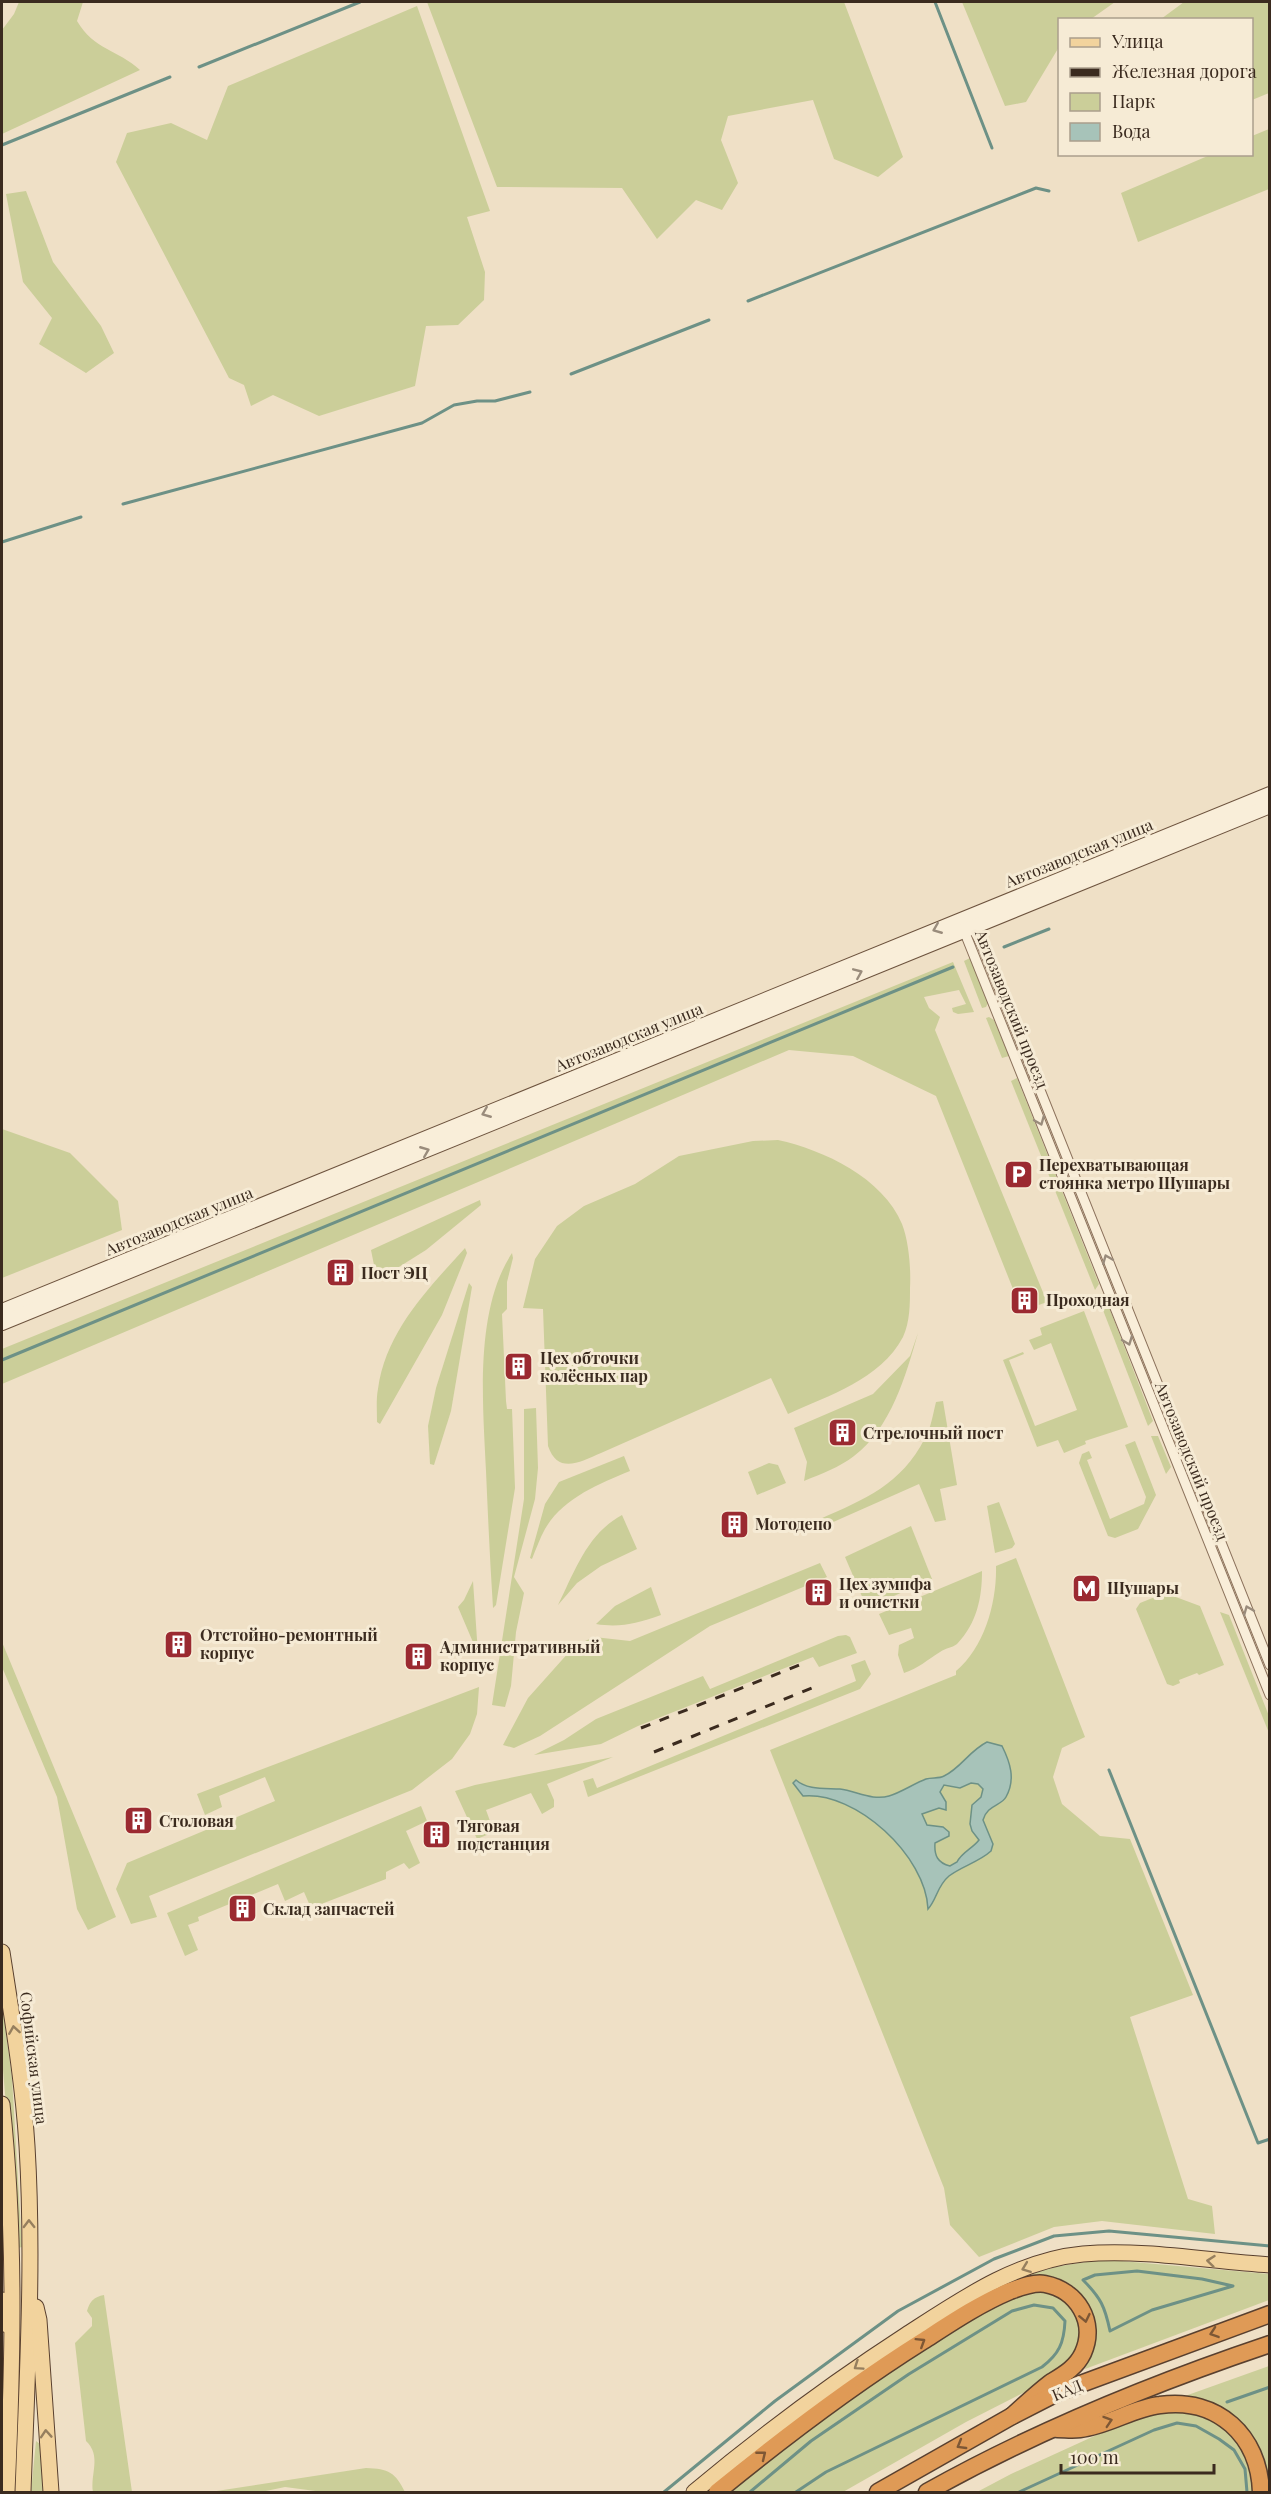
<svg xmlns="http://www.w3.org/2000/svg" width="1271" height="2494" font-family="'Playfair Display',serif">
	<rect width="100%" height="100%" fill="#efe0c6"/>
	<g fill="#cbce99">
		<path d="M19,2H83L77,21C94,50 117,49 140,70L2,134V30L14,14Z"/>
		<polygon points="427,2 844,2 903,157 878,177 834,159 813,100 728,116 721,140 738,183 722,210 696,200 657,239 622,188 497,187"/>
		<polygon points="962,2 1115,2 1091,19 1060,20 1059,47 1026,102 1005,106"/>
		<polygon points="1184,2 1269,2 1269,93 1252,100 1252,20 1161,19"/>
		<polygon points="417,6 490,211 467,217 485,272 484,300 458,325 426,326 415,386 319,416 273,395 251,406 244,385 229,378 116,162 127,133 171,123 207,140 228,86"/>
		<polygon points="1269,129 1269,189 1138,242 1121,193 1210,155 1252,154 1252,136"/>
		<polygon points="26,191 53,262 101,326 114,353 86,373 39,344 52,318 23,282 6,194"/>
		<polygon points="970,958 988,1003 986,1007 982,1008 964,961"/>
		<polygon points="953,962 974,1012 958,1014 953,1012 952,1008 966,1004 959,990 924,997 929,1008 940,1017 935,1030 1047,1302 1036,1306 1029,1289 1015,1294 936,1096 853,1056 789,1050 2,1384 2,1349"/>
		<polygon points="989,1017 994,1020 1009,1056 1002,1058 986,1018"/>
		<polygon points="1017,1078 1099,1284 1095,1290 1011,1081"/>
		<polygon points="2,1129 70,1153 118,1201 122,1230 2,1278"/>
		<path d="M778,1140C824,1150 883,1178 902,1224C909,1242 911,1269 910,1288C910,1304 910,1322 903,1337C880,1380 829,1395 788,1414L771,1378L601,1453C580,1462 558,1475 548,1446L543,1309L523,1308L535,1259L557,1226L584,1206L635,1184L679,1156L753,1141Z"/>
		<polygon points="480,1200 481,1205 426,1250 383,1277 375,1270 371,1250"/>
		<path d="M465,1248L467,1253L442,1315L380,1424L377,1422C377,1411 376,1399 378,1389C386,1331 428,1289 465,1248Z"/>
		<path d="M512,1253L513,1258L507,1282V1309L502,1314L506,1401L507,1409H512L515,1488L496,1605L493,1608C490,1562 488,1517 486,1471C483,1404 474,1311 512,1253Z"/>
		<polygon points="469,1283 472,1287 451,1411 434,1465 430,1464 428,1426 436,1388"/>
		<polygon points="1101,1305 1109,1307 1153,1421 1148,1426"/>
		<polygon points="1084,1311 1128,1427 1085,1441 1086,1444 1064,1453 1058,1440 1037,1447 1003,1360 1023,1352 1024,1354 1009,1360 1035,1426 1077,1410 1051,1343 1034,1350 1029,1340 1042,1335 1040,1328"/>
		<path d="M918,1333C906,1375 891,1428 854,1456C840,1467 821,1474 804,1481L807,1462L794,1428L873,1394L910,1356Z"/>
		<path d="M943,1401L957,1485L940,1489L946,1520L935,1522L919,1484L822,1527L820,1519C865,1499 901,1485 925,1438C931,1428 933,1414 936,1402Z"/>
		<polygon points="536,1408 538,1468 535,1499 514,1577 524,1593 516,1632 511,1686 505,1707 492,1705 524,1499 524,1409"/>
		<polygon points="1151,1436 1158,1436 1171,1467 1166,1474"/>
		<polygon points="1135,1441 1156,1495 1138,1529 1115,1538 1108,1536 1079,1463 1082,1454 1089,1451 1092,1458 1087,1460 1110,1519 1144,1504 1146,1497 1125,1445"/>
		<path d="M624,1456L630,1471C599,1484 563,1498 545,1529C540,1538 536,1549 532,1559L530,1558L545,1504L559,1482Z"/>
		<polygon points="769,1463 778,1465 786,1483 757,1495 748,1472"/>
		<polygon points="999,1502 1015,1544 1012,1548 995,1553 987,1506"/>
		<path d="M622,1515L637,1549L601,1566L577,1583L558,1605C575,1571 587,1534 622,1515Z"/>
		<polygon points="911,1526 932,1579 867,1608 845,1557"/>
		<path d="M1016,1558L1085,1737L1062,1748L1053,1777L1062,1804L1100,1836L1130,1839L1193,1995L1130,2017L1188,2199L1212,2206L1215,2234L1102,2221L1054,2227L979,2257L950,2225L944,2188L770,1750L956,1675V1671C985,1647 997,1601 996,1566Z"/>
		<polygon points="820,1563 827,1577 710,1626 540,1736 514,1748 503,1745 528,1698 570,1651 585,1641 594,1637 630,1641"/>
		<path d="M982,1571C982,1598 977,1623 957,1644C952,1648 945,1648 940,1652C927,1660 919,1668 904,1673L898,1655L899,1645L914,1638L911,1628L889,1635L879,1614Z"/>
		<polygon points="473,1581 478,1654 458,1607 464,1600"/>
		<path d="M651,1587L661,1615C638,1623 620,1628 596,1624L615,1606Z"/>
		<polygon points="1165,1593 1200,1606 1224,1665 1199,1675 1197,1673 1179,1680 1180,1683 1173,1686 1167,1684 1136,1609 1140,1603"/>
		<polygon points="1220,1612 1229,1615 1269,1716 1269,1733"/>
		<polygon points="846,1635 850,1637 857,1653 819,1667 813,1657 638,1726 601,1744 534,1755 564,1740 596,1719 703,1676 710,1689 838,1636"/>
		<polygon points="2,1642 116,1917 88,1930 77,1909 57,1797 2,1667"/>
		<polygon points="865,1660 871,1674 860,1689 588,1797 583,1781 593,1778 597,1788 856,1681 851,1665"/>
		<polygon points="479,1687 477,1714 470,1734 452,1759 412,1790 149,1896 157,1917 131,1924 116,1889 127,1863 275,1801 265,1777 219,1796 222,1807 205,1815 197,1794"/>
		<polygon points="613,1757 547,1784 554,1800 554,1807 542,1814 531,1793 486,1810 494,1832 477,1839 455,1791 475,1785"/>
		<polygon points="421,1806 427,1821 406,1831 420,1863 409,1869 404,1863 386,1872 386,1879 311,1908 304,1892 285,1901 278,1884 198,1917 199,1921 188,1925 198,1950 185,1956 167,1913"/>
		<polygon points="2,2001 12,2078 22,2247 18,2248 2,2058"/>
		<path d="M1110,2260L1269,2274V2300L1085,2369C1087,2360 1093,2352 1095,2343C1099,2323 1087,2296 1070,2284C1059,2276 1038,2279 1024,2278C1051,2265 1081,2262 1110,2260Z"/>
		<polygon points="1043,2290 1055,2294 1074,2310 1081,2327 1080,2346 1073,2359 1052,2378 966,2422 843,2492 727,2492 837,2405 990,2308 1019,2294"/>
		<path d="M104,2295L132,2492H93C90,2474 102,2456 86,2441L75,2343L92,2326V2318L87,2311C90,2301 94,2297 104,2295Z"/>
		<path d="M1269,2366V2492C1267,2428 1236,2424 1186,2399L1185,2396Z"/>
		<path d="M1190,2411C1216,2422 1240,2435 1250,2465C1253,2473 1252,2484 1253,2492H977L1011,2474L1125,2422L1151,2413Z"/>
		<polygon points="36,2441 40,2444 45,2492 31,2492"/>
		<path d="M366,2468C389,2469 395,2472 405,2492H323L285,2487L261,2492H210Z"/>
	</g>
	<path fill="#a7c3b9" stroke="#6d9186" stroke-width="1.5" fill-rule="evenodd" d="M987,1742L1002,1746C1010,1762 1016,1779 1006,1797C1001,1806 987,1805 983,1820L993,1844L991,1851C979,1862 962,1866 949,1876C937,1886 937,1899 928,1909C926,1856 856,1791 803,1796L793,1783L796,1780C807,1790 825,1788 840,1789C856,1791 873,1801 889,1796C900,1793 915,1783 926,1779C932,1777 939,1779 944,1776C961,1768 969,1751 987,1742ZM971,1783L978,1784L983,1789L981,1797L972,1805L970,1824L972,1831L979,1840C972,1849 962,1852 957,1862L950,1866C938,1863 934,1856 935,1843L949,1836V1832L943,1827L927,1825L922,1814L939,1808L946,1810V1802L940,1792L944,1785L960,1788Z"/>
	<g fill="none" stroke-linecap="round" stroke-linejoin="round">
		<g stroke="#6d9186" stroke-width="3">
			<polyline points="935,2 992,148"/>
			<polyline points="199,67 360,2"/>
			<polyline points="2,145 170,77"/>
			<polyline points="748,301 1036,188 1049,191"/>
			<polyline points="571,374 709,320"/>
			<polyline points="123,504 422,423 454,405 477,401 495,401 530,392"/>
			<polyline points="2,542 81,517"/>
			<polyline points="1004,947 1049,929"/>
			<polyline points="2,1360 953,967"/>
			<polyline points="1109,1770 1258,2143 1270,2139"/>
			<path d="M1137,2271L1202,2279L1233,2286L1152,2310L1110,2331C1105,2307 1101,2298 1083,2280L1095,2275Z"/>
			<polyline points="1227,2402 1270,2387"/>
			<polyline points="664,2492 775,2401 898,2311 994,2259 1054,2236 1109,2231 1270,2246"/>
			<path d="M750,2492L811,2441L909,2374L1012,2311L1034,2305L1053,2308L1065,2321C1064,2343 1059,2354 1042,2367L826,2472L796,2492"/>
			<polyline points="1019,2492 1154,2430 1177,2423 1196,2426 1219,2439 1234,2450 1245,2469 1247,2492"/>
		</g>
		<defs>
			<g id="street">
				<polyline points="970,923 982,945 1270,1665"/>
				<polyline points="963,928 1270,1695"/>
			</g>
			<g id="secondary">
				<polyline points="2,1311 1270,794"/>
				<polyline points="2,1323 1270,806"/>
			</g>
			<g id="primary">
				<path d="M2,1952C12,2017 23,2081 27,2146C34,2262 27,2377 23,2492"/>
				<path d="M2,2104C16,2235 13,2362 7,2492"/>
				<polyline points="2,2300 7,2325"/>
				<polyline points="36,2307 39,2320 51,2492"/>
				<path d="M694,2492C762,2435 832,2383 906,2335C960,2300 1017,2260 1083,2254C1145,2249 1208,2261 1270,2265"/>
			</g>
			<g id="highway">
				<path d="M1057,2429C1065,2429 1073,2430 1080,2429C1108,2426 1133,2408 1160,2405C1218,2397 1259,2436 1261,2492"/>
				<path d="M717,2492C783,2438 850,2387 923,2341C951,2323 979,2304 1010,2291C1021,2287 1034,2282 1045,2284C1077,2290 1097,2322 1083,2353C1076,2368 1063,2375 1050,2383C1037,2393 1024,2405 1012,2416"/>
				<polyline points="878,2492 1012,2416 1059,2392 1270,2314"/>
				<path d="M927,2492C1036,2431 1151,2384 1270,2344"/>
			</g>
		</defs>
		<use href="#street" stroke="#8b715b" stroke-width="11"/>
		<use href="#secondary" stroke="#6d533e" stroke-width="16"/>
		<use href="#primary" stroke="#59402f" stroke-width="17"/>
		<use href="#highway" stroke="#59402f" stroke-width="19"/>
		<use href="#street" stroke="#f9eed9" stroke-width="9"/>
		<use href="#secondary" stroke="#f9eed9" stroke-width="14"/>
		<use href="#primary" stroke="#f2d39d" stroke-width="15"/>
		<use href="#highway" stroke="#df9a56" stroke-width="16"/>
		<g stroke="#3b2b1f" stroke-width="3" stroke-dasharray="10 10" stroke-linecap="butt">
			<polyline points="641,1728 807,1662"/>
			<polyline points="654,1752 817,1686"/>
		</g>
	</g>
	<defs><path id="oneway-chevron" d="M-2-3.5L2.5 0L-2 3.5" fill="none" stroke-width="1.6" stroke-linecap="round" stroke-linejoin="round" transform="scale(1.5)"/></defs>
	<g stroke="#9a8c7c">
		<use href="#oneway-chevron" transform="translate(937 929) rotate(158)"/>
		<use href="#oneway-chevron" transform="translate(858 973) rotate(-23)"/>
		<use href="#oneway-chevron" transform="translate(486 1113) rotate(158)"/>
		<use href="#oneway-chevron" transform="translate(1040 1121) rotate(68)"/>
		<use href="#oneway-chevron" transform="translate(425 1151) rotate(-22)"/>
		<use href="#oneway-chevron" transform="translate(1107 1259) rotate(-112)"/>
		<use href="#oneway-chevron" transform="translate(1128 1341) rotate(69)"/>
		<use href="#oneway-chevron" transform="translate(1248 1610) rotate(-112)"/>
	</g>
	<g stroke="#967f5e">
		<use href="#oneway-chevron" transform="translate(14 2030) rotate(-99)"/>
		<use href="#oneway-chevron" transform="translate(29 2224) rotate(-91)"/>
		<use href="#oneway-chevron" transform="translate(1211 2261) rotate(-174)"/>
		<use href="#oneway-chevron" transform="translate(1026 2268) rotate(159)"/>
		<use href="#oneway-chevron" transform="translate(858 2366) rotate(146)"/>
		<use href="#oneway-chevron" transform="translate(46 2434) rotate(-94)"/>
	</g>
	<g stroke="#7d5735">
		<use href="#oneway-chevron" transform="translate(1085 2318) rotate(78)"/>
		<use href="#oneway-chevron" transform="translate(1214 2333) rotate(161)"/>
		<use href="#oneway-chevron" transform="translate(921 2342) rotate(-32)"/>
		<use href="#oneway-chevron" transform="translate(1108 2421) rotate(-18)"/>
		<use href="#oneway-chevron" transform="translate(961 2445) rotate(150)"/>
		<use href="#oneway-chevron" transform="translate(762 2455) rotate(-39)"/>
	</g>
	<defs>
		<symbol id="parking-square" viewBox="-11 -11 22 22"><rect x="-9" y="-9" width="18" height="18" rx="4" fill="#9b2a31" stroke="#f6ebd5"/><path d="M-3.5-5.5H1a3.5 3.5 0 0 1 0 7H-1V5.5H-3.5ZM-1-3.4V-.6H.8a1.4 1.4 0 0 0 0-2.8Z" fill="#fff"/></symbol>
		<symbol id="building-square" viewBox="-11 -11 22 22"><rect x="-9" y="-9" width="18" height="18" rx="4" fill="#9b2a31" stroke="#f6ebd5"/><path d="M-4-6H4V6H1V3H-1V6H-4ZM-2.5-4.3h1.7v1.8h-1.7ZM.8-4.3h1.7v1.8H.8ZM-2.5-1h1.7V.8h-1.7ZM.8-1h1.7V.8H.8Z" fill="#fff"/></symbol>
		<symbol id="metro-square" viewBox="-11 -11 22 22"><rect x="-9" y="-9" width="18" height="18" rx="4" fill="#9b2a31" stroke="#f6ebd5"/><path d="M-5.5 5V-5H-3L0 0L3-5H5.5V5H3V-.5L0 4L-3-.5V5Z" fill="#fff"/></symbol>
	</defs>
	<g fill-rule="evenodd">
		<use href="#parking-square" x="1002" y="1158" width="33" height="33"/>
		<use href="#building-square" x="324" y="1256" width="33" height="33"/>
		<use href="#building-square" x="1008" y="1284" width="33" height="33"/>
		<use href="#building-square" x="502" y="1350" width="33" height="33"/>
		<use href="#building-square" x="826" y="1416" width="33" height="33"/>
		<use href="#building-square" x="718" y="1508" width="33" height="33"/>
		<use href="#metro-square" x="1070" y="1572" width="33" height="33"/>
		<use href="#building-square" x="802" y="1576" width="33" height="33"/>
		<use href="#building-square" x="162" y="1628" width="33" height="33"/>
		<use href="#building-square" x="402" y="1640" width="33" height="33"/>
		<use href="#building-square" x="122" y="1804" width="33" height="33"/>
		<use href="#building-square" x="420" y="1818" width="33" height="33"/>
		<use href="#building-square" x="226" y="1892" width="33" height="33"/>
	</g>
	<g text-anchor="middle" stroke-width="6" stroke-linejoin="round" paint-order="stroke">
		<g font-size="16" fill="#3b2b1f" stroke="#f6ebd5">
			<text transform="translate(1079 853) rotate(-22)" y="6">Автозаводская улица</text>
			<text transform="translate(1012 1009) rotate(68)" y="6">Автозаводский проезд</text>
			<text transform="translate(629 1037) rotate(-22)" y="6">Автозаводская улица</text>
			<text transform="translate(179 1221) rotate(-22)" y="6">Автозаводская улица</text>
			<text transform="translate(1192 1461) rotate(68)" y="6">Автозаводский проезд</text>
			<text transform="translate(34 2058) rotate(83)" y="6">Софийская улица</text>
			<text transform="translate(1067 2390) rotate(-23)" y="6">КАД</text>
		</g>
		<g font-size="16" font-weight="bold" fill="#3b2b1f" stroke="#f6ebd5" text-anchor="start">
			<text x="1039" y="1171">Перехватывающая<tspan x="1039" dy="18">стоянка метро Шушары</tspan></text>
			<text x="361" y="1279">Пост ЭЦ</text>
			<text x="1046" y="1306">Проходная</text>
			<text x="540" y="1364">Цех обточки<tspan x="540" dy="18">колёсных пар</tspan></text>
			<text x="863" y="1439">Стрелочный пост</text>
			<text x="755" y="1530">Мотодепо</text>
			<text x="839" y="1590">Цех зумпфа<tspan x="839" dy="18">и очистки</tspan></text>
			<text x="1107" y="1594">Шушары</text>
			<text x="200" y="1641">Отстойно-ремонтный<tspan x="200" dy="18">корпус</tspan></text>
			<text x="440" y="1653">Административный<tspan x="440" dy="18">корпус</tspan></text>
			<text x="159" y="1827">Столовая</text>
			<text x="457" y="1832">Тяговая<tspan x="457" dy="18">подстанция</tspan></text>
			<text x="263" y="1915">Склад запчастей</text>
		</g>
	</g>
	<rect width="1271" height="2494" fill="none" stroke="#3b2b1f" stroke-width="6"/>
	<rect x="1058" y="18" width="195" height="138" fill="#f6ebd5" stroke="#ab9e8c" stroke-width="1.5"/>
	<rect x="1070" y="38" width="30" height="9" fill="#f2d39d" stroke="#ab9e8c" stroke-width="1.5"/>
	<text x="1112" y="48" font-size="18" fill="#3b2b1f">Улица</text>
	<rect x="1070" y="68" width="30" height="9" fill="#3b2b1f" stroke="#ab9e8c" stroke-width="1.5"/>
	<text x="1112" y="78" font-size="18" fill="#3b2b1f">Железная дорога</text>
	<rect x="1070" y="93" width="30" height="18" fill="#cbce99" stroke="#ab9e8c" stroke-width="1.5"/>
	<text x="1112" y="108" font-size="18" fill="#3b2b1f">Парк</text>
	<rect x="1070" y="123" width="30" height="18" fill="#a7c3b9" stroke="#ab9e8c" stroke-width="1.5"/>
	<text x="1112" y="138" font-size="18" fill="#3b2b1f">Вода</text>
	<path d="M1061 2464v9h153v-9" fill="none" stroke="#3b2b1f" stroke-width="3"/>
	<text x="1070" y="2464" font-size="18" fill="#3b2b1f" stroke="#f6ebd5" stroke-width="4.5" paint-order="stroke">100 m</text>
</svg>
